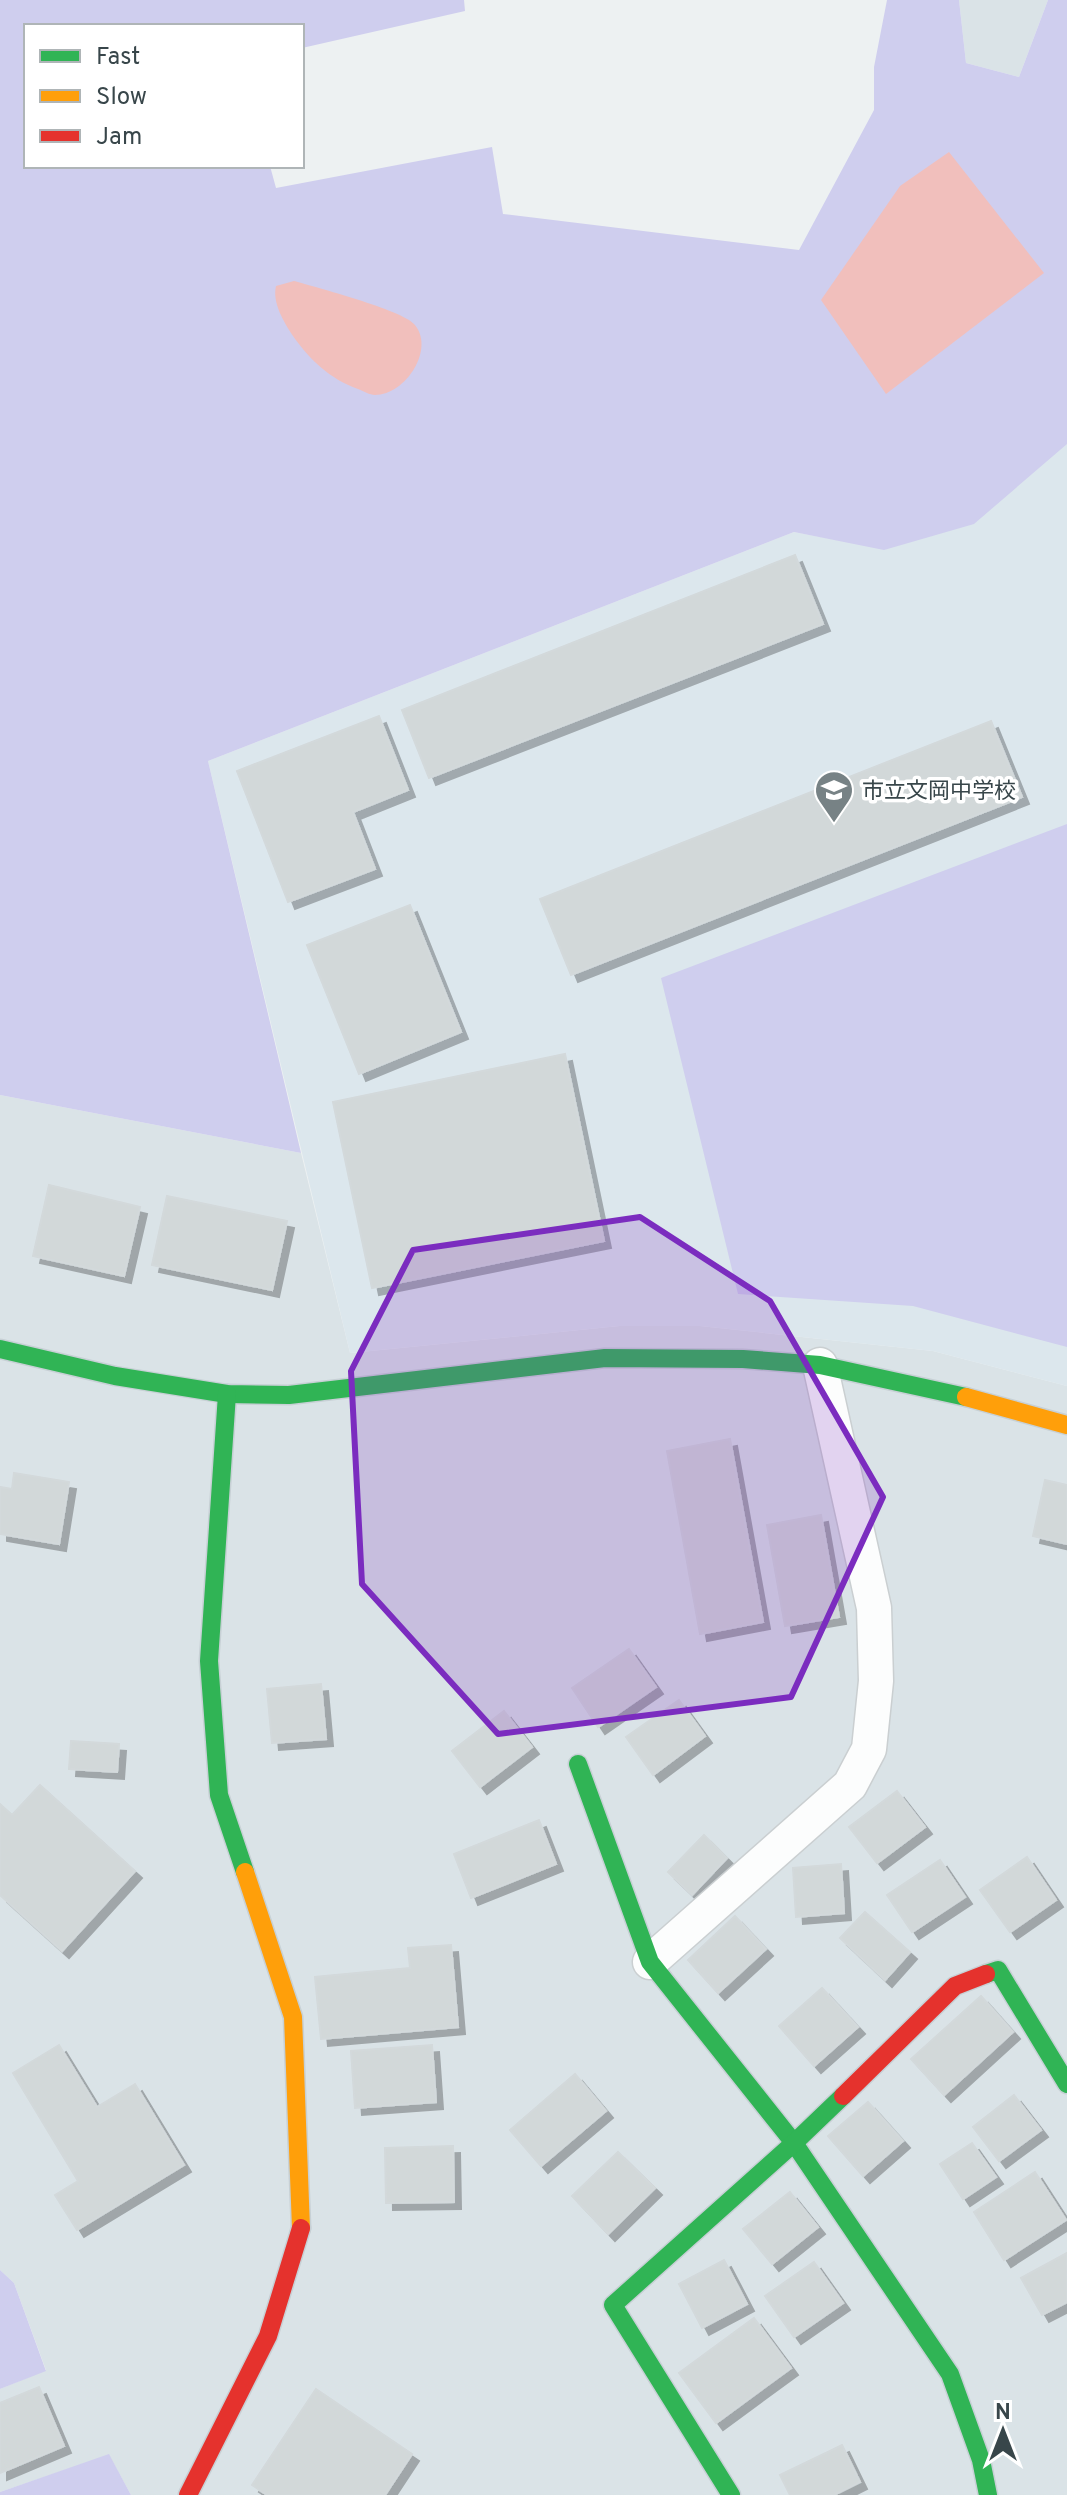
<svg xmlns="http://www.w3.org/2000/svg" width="1067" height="2495" font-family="Overpass,'Noto Sans JP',sans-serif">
	<defs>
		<filter id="shadow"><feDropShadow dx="7" dy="7" stdDeviation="0" flood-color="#0004"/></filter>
	</defs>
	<rect width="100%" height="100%" fill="#edf1f2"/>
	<g fill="#dae3e7">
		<polygon points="959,0 1048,0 1019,77 966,63"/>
		<polygon points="0,1095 301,1153 350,1353 619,1326 700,1326 933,1351 1067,1386 1067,2495 131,2495 109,2455 0,2492 0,2389 46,2370 14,2283 0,2270"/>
	</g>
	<polygon fill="#dce7ed" points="1067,443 1067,1386 933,1351 700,1326 619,1326 350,1353 208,761 794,532 884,549"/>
	<g fill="#cfceee">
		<polygon points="0,0 464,0 465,11 302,48 302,26 26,26 26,166 270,166 276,188 492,147 503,214 799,250 874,110 874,67 887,0 959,0 966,63 1019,77 1048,0 1067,0 1067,444 974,524 884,550 794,532 208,761 301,1153 0,1095"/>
		<polygon points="1067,824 1067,1347 913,1306 738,1294 661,978"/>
		<polygon points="0,2270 14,2283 46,2371 0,2389"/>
		<polygon points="109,2454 131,2495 0,2495 0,2492"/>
	</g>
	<g fill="#f1bfbc">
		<polygon points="949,152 1044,273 886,394 821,300 900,186"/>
		<path d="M294,281C315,287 402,310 414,324C436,348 406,395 375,395C370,395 363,391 358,389C330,379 310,360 293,336C284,322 272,303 276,286Z"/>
	</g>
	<g fill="#d2d8d9" stroke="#d3d9db" stroke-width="2" filter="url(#shadow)">
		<polygon points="795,555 823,624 429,778 402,710"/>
		<polygon points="379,716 408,790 353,812 375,869 288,902 237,771"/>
		<polygon points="991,721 1022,797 571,975 540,899"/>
		<polygon points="410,905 461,1032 359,1074 307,945"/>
		<polygon points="565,1054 604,1241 372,1288 333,1102"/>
		<polygon points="49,1185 140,1207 124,1276 33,1256"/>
		<polygon points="167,1196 287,1221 272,1290 152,1265"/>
		<polygon points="730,1439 763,1622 700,1634 667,1451"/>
		<polygon points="14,1473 69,1482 59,1544 0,1534 0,1487 12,1489"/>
		<polygon points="1045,1480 1067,1485 1067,1544 1033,1536"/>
		<polygon points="821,1515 839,1617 785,1626 767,1525"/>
		<polygon points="629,1649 656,1687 598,1727 572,1688"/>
		<polygon points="321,1684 326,1739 272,1743 267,1689"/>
		<polygon points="679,1700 705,1736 653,1775 626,1737"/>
		<polygon points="504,1711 532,1747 480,1787 452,1751"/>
		<polygon points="71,1741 119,1744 117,1772 69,1769"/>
		<polygon points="40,1785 135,1871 62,1951 0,1895 0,1804 12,1815"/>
		<polygon points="897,1791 925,1827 877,1863 849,1827"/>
		<polygon points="539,1820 556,1864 471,1898 454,1854"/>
		<polygon points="704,1835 727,1858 692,1895 668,1872"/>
		<polygon points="1027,1857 1056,1900 1010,1932 980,1890"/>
		<polygon points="940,1860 965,1897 912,1932 887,1895"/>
		<polygon points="841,1864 844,1913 796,1917 793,1868"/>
		<polygon points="865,1912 910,1952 885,1980 840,1938"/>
		<polygon points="735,1916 766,1949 718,1993 688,1960"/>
		<polygon points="451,1945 458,2027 321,2039 315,1977 410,1968 408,1948"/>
		<polygon points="822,1988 858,2027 814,2066 779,2026"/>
		<polygon points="981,1996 1013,2032 944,2095 911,2059"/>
		<polygon points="59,2045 97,2107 135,2084 184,2165 77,2230 55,2195 78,2181 13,2073"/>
		<polygon points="432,2045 436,2102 355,2108 351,2051"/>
		<polygon points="575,2074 606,2111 541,2166 510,2130"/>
		<polygon points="1014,2095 1041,2130 999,2161 973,2127"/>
		<polygon points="868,2102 903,2141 863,2176 828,2136"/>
		<polygon points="972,2143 996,2177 963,2199 940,2164"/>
		<polygon points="453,2146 454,2202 386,2203 385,2148"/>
		<polygon points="618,2152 655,2188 608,2234 572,2196"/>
		<polygon points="1035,2172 1066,2220 1004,2260 974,2212"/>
		<polygon points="790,2192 818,2227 772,2264 743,2229"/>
		<polygon points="1067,2253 1067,2302 1042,2315 1021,2278"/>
		<polygon points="724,2260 747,2304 702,2328 679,2284"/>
		<polygon points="814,2262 843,2303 794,2337 765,2296"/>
		<polygon points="754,2318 791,2368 716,2423 679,2373"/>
		<polygon points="39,2387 64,2446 0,2473 0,2403"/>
		<polygon points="316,2389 412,2454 385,2495 267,2495 252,2485"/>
		<polygon points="842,2445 860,2482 834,2495 790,2495 780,2475"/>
	</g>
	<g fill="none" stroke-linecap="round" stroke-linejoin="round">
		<defs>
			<polyline id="street" points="650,1962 850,1785 869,1749 876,1681 874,1608 820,1365"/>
			<g id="fast">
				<polyline points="0,1349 115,1376 227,1394 289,1395 605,1358 743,1359 820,1365 966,1397"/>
				<polyline points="227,1394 209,1661 219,1795 245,1872"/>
				<polyline points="578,1764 650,1962 794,2143 950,2374 981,2460 988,2495"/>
				<polyline points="986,1974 998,1970 1067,2084"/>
				<polyline points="731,2495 613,2305 794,2143 843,2096"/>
			</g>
			<g id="slow">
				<polyline points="966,1397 1067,1425"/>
				<polyline points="245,1872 293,2017 301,2228"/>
			</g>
			<g id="jam">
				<polyline points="843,2096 955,1986 986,1974"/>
				<polyline points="188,2495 268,2336 301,2228"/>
			</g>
		</defs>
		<use href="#street" stroke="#cacfd1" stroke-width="37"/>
		<use href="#fast" stroke="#c7d0d5" stroke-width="21"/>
		<use href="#slow" stroke="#c7d0d5" stroke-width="21"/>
		<use href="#jam" stroke="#c7d0d5" stroke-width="21"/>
		<use href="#street" stroke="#fcfdfd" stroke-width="34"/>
		<use href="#fast" stroke="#30b455" stroke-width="18"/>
		<use href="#slow" stroke="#ff9f0a" stroke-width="18"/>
		<use href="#jam" stroke="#e5322d" stroke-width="18"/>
	</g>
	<path fill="#7b2cbf" fill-opacity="0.2" stroke="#7b2cbf" stroke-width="6" stroke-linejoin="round" d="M640,1217L770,1301L883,1497L791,1697L498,1734L362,1584L351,1371L413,1250Z"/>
	<defs>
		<symbol id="school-pin" viewBox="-11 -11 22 30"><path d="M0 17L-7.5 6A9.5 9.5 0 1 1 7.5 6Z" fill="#778285" stroke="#fff"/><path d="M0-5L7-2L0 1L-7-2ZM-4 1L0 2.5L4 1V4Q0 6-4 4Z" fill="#fff"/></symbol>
	</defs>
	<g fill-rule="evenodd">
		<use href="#school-pin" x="812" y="768" width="44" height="60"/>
	</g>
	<g text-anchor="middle" stroke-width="7" stroke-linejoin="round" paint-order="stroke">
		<g font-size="22" fill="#38464a" stroke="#fff" text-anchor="start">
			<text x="862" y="798">市立文岡中学校</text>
		</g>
	</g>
	<rect x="24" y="24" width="280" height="144" fill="#ffffff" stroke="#afb5b7" stroke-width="2"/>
	<rect x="40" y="50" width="40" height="12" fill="#30b455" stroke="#afb5b7" stroke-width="2"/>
	<text x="96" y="64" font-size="24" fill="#38464a">Fast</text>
	<rect x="40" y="90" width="40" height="12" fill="#ff9f0a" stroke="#afb5b7" stroke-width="2"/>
	<text x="96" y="104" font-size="24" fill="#38464a">Slow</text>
	<rect x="40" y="130" width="40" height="12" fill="#e5322d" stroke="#afb5b7" stroke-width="2"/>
	<text x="96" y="144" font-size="24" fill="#38464a">Jam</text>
	<g transform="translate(1003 2431)" stroke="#ffffff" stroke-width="6" paint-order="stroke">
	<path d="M0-6L14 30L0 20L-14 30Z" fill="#38464a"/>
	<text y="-12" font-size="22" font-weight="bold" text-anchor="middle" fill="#38464a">N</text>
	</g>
</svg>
